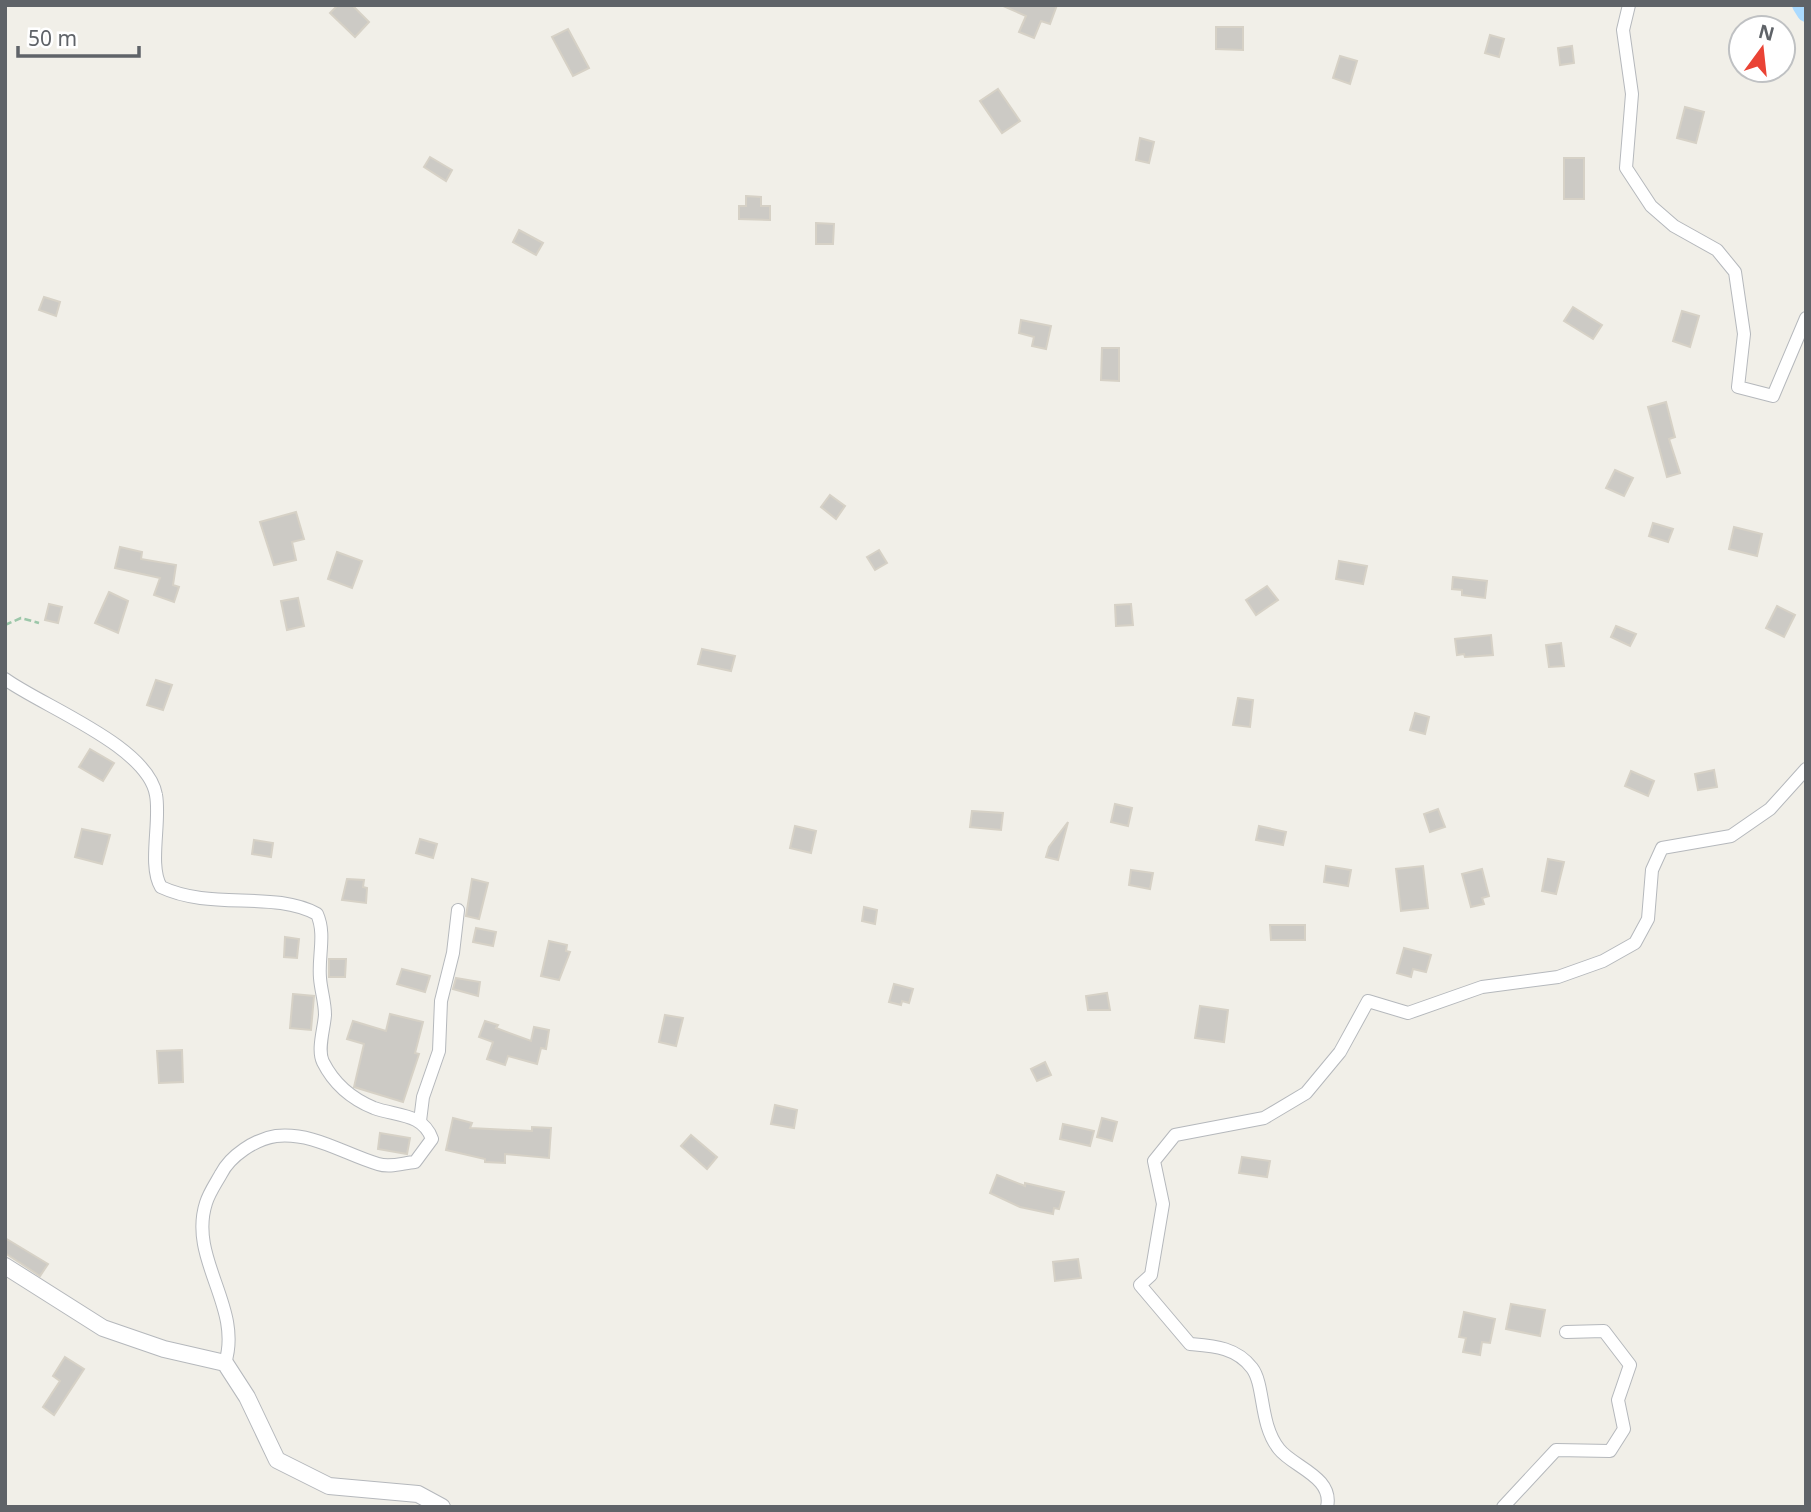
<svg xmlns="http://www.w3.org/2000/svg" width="1811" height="1512" font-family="'Noto Sans',sans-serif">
	<rect width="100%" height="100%" fill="#f1efe8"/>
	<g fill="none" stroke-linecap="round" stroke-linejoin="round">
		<polyline stroke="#aadaff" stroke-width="18" points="1801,5 1806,13"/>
	</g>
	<g fill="#cccac5" stroke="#d6d1c6" stroke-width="2">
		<polygon points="338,5 352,5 369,22 355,37 330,13"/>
		<polygon points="1001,5 1057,5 1050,24 1041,21 1034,38 1019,32 1026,16"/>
		<polygon points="1216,27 1243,27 1243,50 1216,49"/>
		<polygon points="568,29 589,68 573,76 552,37"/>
		<polygon points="1490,35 1504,39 1499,57 1485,53"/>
		<polygon points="1572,46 1574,63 1560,65 1558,48"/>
		<polygon points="1340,56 1357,61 1350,84 1333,78"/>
		<polygon points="998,89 1020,121 1002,133 980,101"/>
		<polygon points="1685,107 1704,112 1696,143 1677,138"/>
		<polygon points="1140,138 1154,142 1149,163 1136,160"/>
		<polygon points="430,157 452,170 446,181 424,167"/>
		<rect x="1564" y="158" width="20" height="41"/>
		<polygon points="746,196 761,197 761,206 770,206 770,220 739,219 739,206 746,206"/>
		<polygon points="816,223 834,224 833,244 816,244"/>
		<polygon points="519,230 543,243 536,255 513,242"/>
		<polygon points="44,297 60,302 56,316 39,310"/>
		<polygon points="1573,307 1602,325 1593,339 1564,321"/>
		<polygon points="1682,311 1699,316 1690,347 1673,341"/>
		<polygon points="1021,320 1051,326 1046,349 1032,346 1034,337 1019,333"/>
		<polygon points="1102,348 1119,348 1119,381 1101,380"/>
		<polygon points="1666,402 1675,437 1669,439 1680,473 1667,477 1648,407"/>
		<polygon points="1615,470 1633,478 1624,496 1606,488"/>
		<polygon points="830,495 845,506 836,519 821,507"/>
		<polygon points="296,512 304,539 292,542 296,560 274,565 260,522"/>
		<polygon points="1653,523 1673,529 1668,542 1649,536"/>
		<polygon points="1734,527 1762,534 1757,556 1729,549"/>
		<polygon points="120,547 142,552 141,559 176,565 173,585 179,587 174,602 154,595 160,578 115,568"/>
		<polygon points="879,550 887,563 875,570 867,557"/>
		<polygon points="337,552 362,561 352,588 328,579"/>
		<polygon points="1339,561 1367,566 1363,584 1336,579"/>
		<polygon points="1453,577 1487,581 1485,598 1462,595 1462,590 1452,589"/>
		<polygon points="1267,586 1278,600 1256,615 1246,600"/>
		<polygon points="109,592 128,601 118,633 95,623"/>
		<polygon points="298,598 304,626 287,630 281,601"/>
		<polygon points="49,604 62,607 58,623 45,620"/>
		<polygon points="1131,604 1133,625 1116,626 1115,605"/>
		<polygon points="1777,606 1795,615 1784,637 1766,628"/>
		<polygon points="1616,626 1636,634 1630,646 1611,637"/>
		<polygon points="1491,635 1493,655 1465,657 1464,654 1457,655 1455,639"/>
		<polygon points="1561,643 1564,666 1549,667 1546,645"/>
		<polygon points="702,649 735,656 731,671 698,664"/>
		<polygon points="156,680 172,685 163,710 147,705"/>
		<polygon points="1238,698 1253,700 1250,727 1233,725"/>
		<polygon points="1415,713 1429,717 1425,734 1410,730"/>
		<polygon points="90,749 114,763 103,781 79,767"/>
		<polygon points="1714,770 1717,787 1698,790 1695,774"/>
		<polygon points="1631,771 1654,781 1648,796 1625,786"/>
		<polygon points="1115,804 1132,808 1128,826 1111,822"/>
		<polygon points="1438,809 1445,827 1430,832 1424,814"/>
		<polygon points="972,811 1003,813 1001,830 970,827"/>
		<polygon points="1068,822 1058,860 1046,857 1049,847"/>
		<polygon points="795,826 816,831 811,853 790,848"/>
		<polygon points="1259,826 1286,832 1283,845 1256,840"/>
		<polygon points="82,829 110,835 102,864 75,857"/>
		<polygon points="420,839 437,844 433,858 416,853"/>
		<polygon points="254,840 273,843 271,857 252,854"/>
		<polygon points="1548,859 1564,862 1556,894 1542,891"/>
		<polygon points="1326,866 1351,870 1348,886 1324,882"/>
		<polygon points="1423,866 1428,908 1401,911 1396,869"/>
		<polygon points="1482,869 1489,896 1482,898 1484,904 1471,907 1462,874"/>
		<polygon points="1131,870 1153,873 1150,889 1129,885"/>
		<polygon points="347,879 364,880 363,887 367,888 366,903 342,900"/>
		<polygon points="472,879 488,883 479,919 466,916"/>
		<polygon points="864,907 877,910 875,924 862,921"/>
		<polygon points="1270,925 1305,925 1305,940 1271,940"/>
		<polygon points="476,928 496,932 493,946 473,942"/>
		<polygon points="285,937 299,939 297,958 284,957"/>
		<polygon points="549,941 567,945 566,951 570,952 559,980 541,976"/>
		<polygon points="1404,948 1431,955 1426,972 1413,969 1411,977 1397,973"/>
		<polygon points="329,959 346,959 345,977 329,977"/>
		<polygon points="402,969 430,976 425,992 397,984"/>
		<polygon points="456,978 480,982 478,996 453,989"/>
		<polygon points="894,984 913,989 909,1003 902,1001 901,1005 889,1002"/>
		<polygon points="1107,993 1110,1010 1088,1010 1086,996"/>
		<polygon points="293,994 314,996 311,1030 290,1028"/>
		<polygon points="1200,1006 1228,1010 1224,1042 1195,1038"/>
		<polygon points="390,1014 423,1022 415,1053 419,1054 403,1102 354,1087 364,1044 347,1039 353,1021 386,1031"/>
		<polygon points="665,1015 683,1018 676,1046 659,1042"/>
		<polygon points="485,1021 498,1025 496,1028 531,1041 534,1027 549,1030 546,1049 541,1048 537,1064 508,1056 505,1065 487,1059 493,1042 479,1037"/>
		<polygon points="182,1050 183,1082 159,1083 157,1051"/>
		<polygon points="1045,1062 1051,1075 1037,1081 1031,1069"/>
		<polygon points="775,1105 797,1110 794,1128 771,1124"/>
		<polygon points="453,1118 472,1123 470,1128 532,1131 532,1127 551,1128 549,1158 505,1154 505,1163 485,1162 485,1159 446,1150"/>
		<polygon points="1102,1118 1117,1122 1112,1141 1097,1137"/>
		<polygon points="1063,1124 1094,1131 1090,1146 1060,1139"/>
		<polygon points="380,1133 410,1138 407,1154 378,1149"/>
		<polygon points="691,1135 717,1157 707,1169 681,1146"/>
		<polygon points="1242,1157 1270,1161 1267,1177 1239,1173"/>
		<polygon points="997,1175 1025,1186 1025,1183 1064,1192 1059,1209 1054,1208 1053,1214 1020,1207 990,1193"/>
		<polygon points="5,1238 48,1264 40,1276 5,1253"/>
		<polygon points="1078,1259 1081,1278 1055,1281 1053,1262"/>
		<polygon points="1511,1304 1545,1310 1540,1336 1506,1329"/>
		<polygon points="1464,1312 1495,1319 1490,1343 1482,1342 1480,1355 1463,1352 1466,1338 1459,1337"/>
		<polygon points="65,1357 84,1369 54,1415 43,1407 60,1381 53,1376"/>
	</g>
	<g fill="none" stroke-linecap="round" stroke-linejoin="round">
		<defs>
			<g id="minor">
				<polyline points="1629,5 1623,30 1632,94 1626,168 1651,206 1674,226 1717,250 1735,272 1744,334 1738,387 1773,396 1806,318"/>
				<path d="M5,679C42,706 148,746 156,795C161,821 148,866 161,887C212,911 273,890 317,914C326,934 318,956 320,978C321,991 325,1002 325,1015C324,1029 317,1050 323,1062C334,1084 352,1099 374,1108C396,1116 423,1113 432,1139L415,1162C403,1163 390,1168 378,1164C344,1154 313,1132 276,1136C255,1139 230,1156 221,1174C216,1183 209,1193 206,1203C188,1259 243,1307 225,1363"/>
				<polyline points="420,1121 423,1097 439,1051 441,1001 453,953 458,910"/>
				<path d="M1327,1507C1334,1477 1293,1467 1279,1449C1259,1424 1265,1385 1252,1368C1236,1347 1213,1346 1190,1344L1140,1285L1151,1275L1163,1204L1154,1161L1175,1135L1264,1118L1306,1093L1340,1052L1368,1001L1408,1013L1482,987L1558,977L1603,961L1635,943L1648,919L1652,870L1662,848L1731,836L1770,809L1806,769"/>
				<polyline points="1503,1507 1556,1450 1610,1451 1624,1429 1618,1400 1630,1365 1604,1331 1566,1332"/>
			</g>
			<polyline id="tertiary" points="5,1266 103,1328 164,1349 225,1363 247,1397 277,1460 329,1486 418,1494 442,1507"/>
		</defs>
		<use href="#minor" stroke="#b5b8bc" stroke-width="14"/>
		<use href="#tertiary" stroke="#b5b8bc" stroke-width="18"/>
		<polyline stroke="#9cc7a9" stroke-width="2.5" stroke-dasharray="7 3.5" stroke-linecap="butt" points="5,625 21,618 39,623"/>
		<use href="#minor" stroke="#fff" stroke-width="12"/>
		<use href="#tertiary" stroke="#fff" stroke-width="16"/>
	</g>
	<rect width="1811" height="1512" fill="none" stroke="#5f6368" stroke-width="14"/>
	<g transform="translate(1762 49) rotate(15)"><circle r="33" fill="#ffffff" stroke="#bfc1c3" stroke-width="2"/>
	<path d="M0-5L12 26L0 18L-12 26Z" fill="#ea4335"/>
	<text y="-10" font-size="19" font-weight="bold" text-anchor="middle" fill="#5f6368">N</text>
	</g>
	<path d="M18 46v10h121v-10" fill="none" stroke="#5f6368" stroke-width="3.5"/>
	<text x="28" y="46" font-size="21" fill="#5f6368" stroke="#ffffff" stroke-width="5" paint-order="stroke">50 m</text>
</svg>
